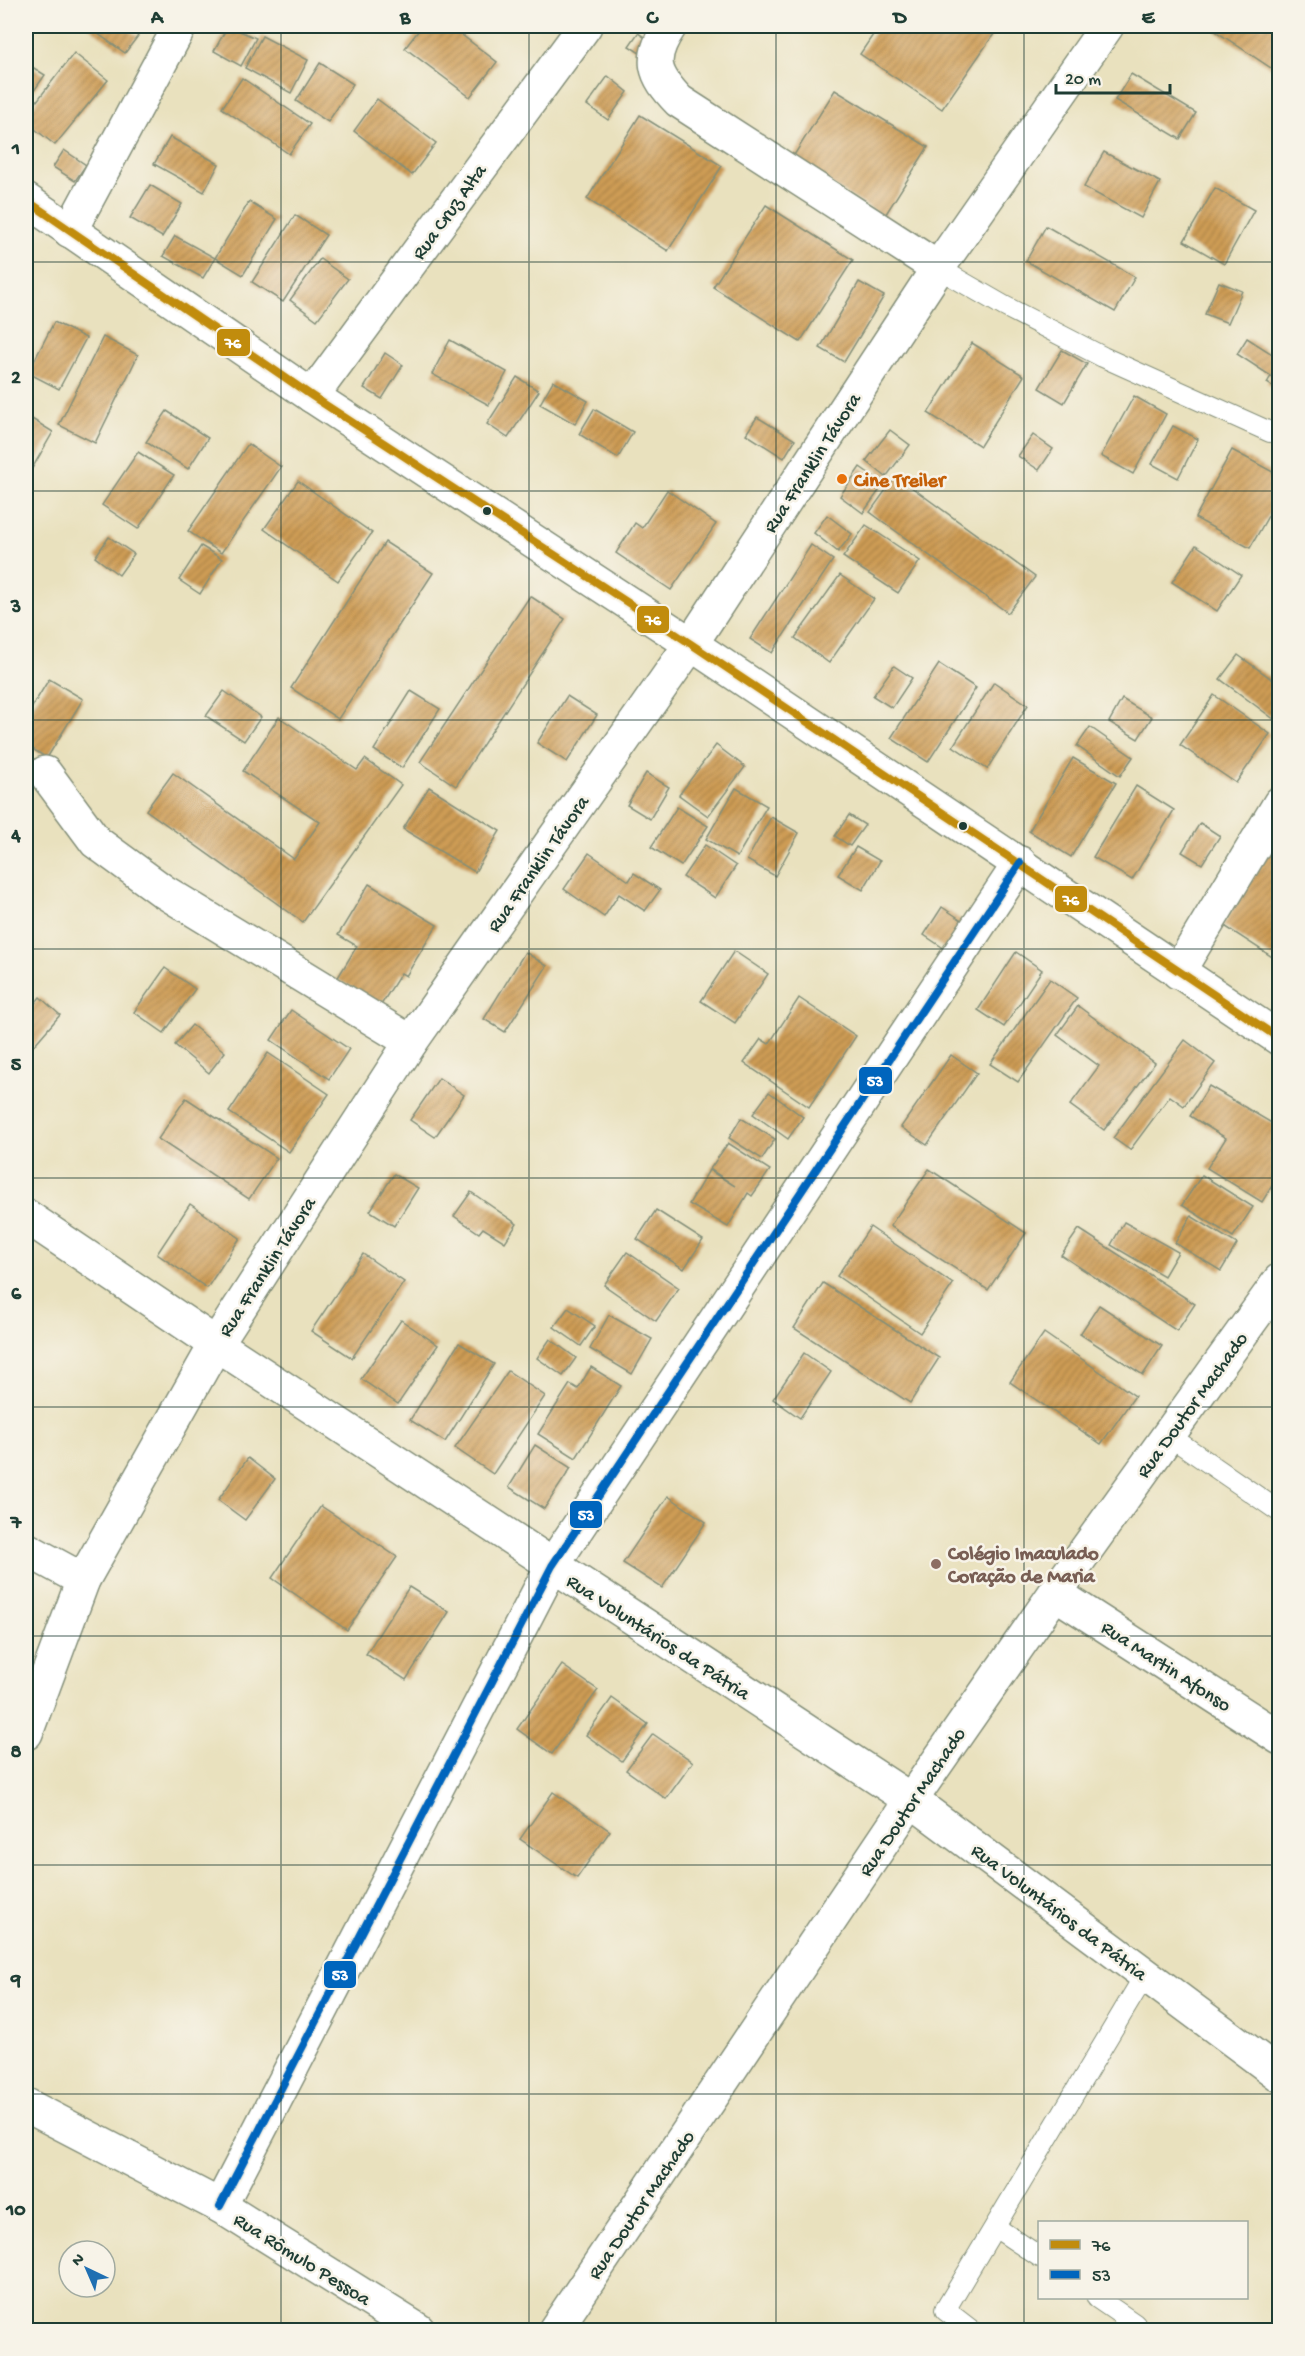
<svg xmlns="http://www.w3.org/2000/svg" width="1305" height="2356" font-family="'Gochi Hand',sans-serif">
	<defs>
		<pattern id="building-hatch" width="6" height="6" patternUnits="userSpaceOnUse" patternTransform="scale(1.5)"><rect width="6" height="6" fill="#ce9c54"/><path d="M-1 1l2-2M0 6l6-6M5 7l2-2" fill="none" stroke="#a78046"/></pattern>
	</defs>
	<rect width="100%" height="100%" fill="#f7f3e8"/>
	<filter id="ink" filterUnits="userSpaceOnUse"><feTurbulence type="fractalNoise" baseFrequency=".0167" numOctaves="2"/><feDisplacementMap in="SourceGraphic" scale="12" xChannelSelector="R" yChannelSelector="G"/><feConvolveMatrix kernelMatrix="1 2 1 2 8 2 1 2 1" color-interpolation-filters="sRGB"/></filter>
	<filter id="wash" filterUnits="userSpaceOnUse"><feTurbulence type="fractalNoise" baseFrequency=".008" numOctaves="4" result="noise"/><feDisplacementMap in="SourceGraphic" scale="24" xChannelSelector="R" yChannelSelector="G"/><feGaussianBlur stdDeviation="1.35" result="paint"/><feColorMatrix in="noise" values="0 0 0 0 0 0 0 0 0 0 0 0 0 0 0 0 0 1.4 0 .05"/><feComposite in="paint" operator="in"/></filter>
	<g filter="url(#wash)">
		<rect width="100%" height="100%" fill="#e9e1be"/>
		<g id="blocks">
			<g fill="url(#building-hatch)">
				<polygon points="87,26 123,26 138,36 125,53"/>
				<polygon points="228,26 256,38 241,66 214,51"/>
				<polygon points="422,26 450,26 497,62 470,97 405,48"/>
				<polygon points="879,26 982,26 994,34 942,109 860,54"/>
				<polygon points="1208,26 1280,26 1280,74"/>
				<polygon points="638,33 655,44 646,57 629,46"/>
				<polygon points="262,36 308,60 291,93 245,68"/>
				<polygon points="74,53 108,80 55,145 26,122 26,115"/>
				<polygon points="320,63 353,84 328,122 296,101"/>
				<polygon points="29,65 45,75 31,95 26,91 26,71"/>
				<polygon points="1131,74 1196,113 1180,139 1115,100"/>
				<polygon points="608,76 628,92 608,120 587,105"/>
				<polygon points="242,78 310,124 289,154 222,108"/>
				<polygon points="835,90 928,147 884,217 791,160"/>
				<polygon points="377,99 436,143 412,175 354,131"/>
				<polygon points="640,115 722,166 668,251 587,199"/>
				<polygon points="170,137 219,164 204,192 154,164"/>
				<polygon points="64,150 86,165 75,181 53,167"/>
				<polygon points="1104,152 1160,182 1141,218 1084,187"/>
				<polygon points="150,185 182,204 162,237 130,218"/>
				<polygon points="1215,188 1254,210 1224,264 1184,241"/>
				<polygon points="249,202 277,219 243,275 215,258"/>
				<polygon points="766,205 853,260 800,342 713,287"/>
				<polygon points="295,215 326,235 283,302 252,282"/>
				<polygon points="1046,226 1135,277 1115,312 1026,261"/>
				<polygon points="175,236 215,258 203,278 163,256"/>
				<polygon points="320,259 348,279 317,320 290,300"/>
				<polygon points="859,282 884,296 844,362 820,348"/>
				<polygon points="1219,282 1242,291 1228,323 1205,314"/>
				<polygon points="54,322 86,338 59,389 28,373"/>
				<polygon points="103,337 138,355 95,443 59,425"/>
				<polygon points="1247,338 1280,359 1280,391 1267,383 1271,376 1237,354"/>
				<polygon points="450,340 507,372 489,405 432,374"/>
				<polygon points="972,343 1024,376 980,446 928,413"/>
				<polygon points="1062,350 1087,364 1064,403 1039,388"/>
				<polygon points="385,353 403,365 382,399 364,388"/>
				<polygon points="517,377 539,391 508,438 487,424"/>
				<polygon points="553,381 588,401 575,424 540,404"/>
				<polygon points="1134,396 1166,414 1133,474 1101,456"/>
				<polygon points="594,409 633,432 618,458 579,434"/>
				<polygon points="167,411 208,438 188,469 146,442"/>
				<polygon points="27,416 53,432 26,479 26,418"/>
				<polygon points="757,417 795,440 784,458 746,434"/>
				<polygon points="1173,426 1198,439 1178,478 1152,464"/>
				<polygon points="890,430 910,445 886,477 866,461"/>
				<polygon points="1033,435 1053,449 1039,470 1018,456"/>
				<polygon points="248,444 281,467 221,553 188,531"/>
				<polygon points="1232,450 1280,476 1280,495 1250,548 1195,518"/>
				<polygon points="138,452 174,475 138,529 102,505"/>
				<polygon points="860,467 884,484 863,513 840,496"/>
				<polygon points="896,476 1035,577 1008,613 870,512"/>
				<polygon points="298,481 372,533 338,581 264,529"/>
				<polygon points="667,490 716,524 671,590 616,553 635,523 642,528"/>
				<polygon points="827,515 852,534 838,552 814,533"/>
				<polygon points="866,525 920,561 898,593 843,557"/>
				<polygon points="109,537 134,554 119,575 95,557"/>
				<polygon points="385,542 433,573 338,719 291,688"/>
				<polygon points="811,545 833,560 772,653 750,639"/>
				<polygon points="1196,545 1241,575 1217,611 1172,582"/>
				<polygon points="201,546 222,559 200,594 179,580"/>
				<polygon points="840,575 874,599 829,663 795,638"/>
				<polygon points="530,596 565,619 456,786 420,762"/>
				<polygon points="1238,655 1280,685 1280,714 1275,720 1220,679"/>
				<polygon points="939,664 976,688 928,762 891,738"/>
				<polygon points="894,666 912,678 892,708 873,696"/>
				<polygon points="49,679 83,699 47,758 26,745 26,717"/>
				<polygon points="994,682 1028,705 987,769 953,746"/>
				<polygon points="224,691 261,717 244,741 206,716"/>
				<polygon points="411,691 440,709 402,768 374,750"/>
				<polygon points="1214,695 1270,734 1236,783 1180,745"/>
				<polygon points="567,696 597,715 567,762 537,743"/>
				<polygon points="1122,699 1152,717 1138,739 1109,722"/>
				<polygon points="279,717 357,770 365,759 401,785 303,922 146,810 173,773 294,859 320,822 243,771"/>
				<polygon points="1090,727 1133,757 1120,776 1077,746"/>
				<polygon points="716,745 745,767 708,816 679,795"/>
				<polygon points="1073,758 1116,783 1071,857 1029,831"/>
				<polygon points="646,773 669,787 650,819 627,805"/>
				<polygon points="1136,786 1174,810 1132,880 1093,857"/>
				<polygon points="429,787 500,831 475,872 403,829"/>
				<polygon points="736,788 767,806 737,857 706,839"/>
				<polygon points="677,807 708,826 681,866 651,847"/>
				<polygon points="849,815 865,825 850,846 835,836"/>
				<polygon points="771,817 799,833 775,876 747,860"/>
				<polygon points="1200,823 1220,836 1202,864 1182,852"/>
				<polygon points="1276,840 1280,842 1280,962 1223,925"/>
				<polygon points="705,845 736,866 715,898 683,877"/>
				<polygon points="856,847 880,861 863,890 838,875"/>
				<polygon points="589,853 629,881 634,873 660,890 645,911 619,894 604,917 564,889"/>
				<polygon points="369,884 437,925 406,976 401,973 381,1005 337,979 357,946 338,935"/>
				<polygon points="942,907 963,921 945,949 924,935"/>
				<polygon points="734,951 768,974 735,1023 701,1001"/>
				<polygon points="525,952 547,966 505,1032 484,1019"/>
				<polygon points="1016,952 1042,970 1004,1027 978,1010"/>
				<polygon points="165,968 195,989 164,1033 134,1012"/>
				<polygon points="1050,979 1077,998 1018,1082 990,1064"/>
				<polygon points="40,997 60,1015 28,1052 26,1049 26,1014"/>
				<polygon points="799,998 856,1036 809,1107 744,1063 761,1039 769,1044"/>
				<polygon points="1078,1006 1155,1063 1104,1130 1070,1105 1099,1066 1057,1035"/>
				<polygon points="291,1010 349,1049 329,1079 271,1040"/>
				<polygon points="192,1025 225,1052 209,1073 175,1045"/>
				<polygon points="1185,1040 1215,1063 1184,1106 1170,1096 1130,1150 1113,1138"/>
				<polygon points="268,1053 329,1094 289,1152 229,1112"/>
				<polygon points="951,1055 977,1073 927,1145 901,1127"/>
				<polygon points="439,1078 464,1095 435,1137 410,1120"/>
				<polygon points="1209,1086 1280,1128 1280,1173 1262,1202 1207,1168 1226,1138 1190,1116"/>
				<polygon points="769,1092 803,1117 788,1139 753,1114"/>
				<polygon points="186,1098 277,1158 249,1199 158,1139"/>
				<polygon points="741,1118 775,1139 762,1159 729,1138"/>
				<polygon points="728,1143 770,1170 752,1196 748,1193 728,1227 689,1204 709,1170 735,1186 710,1169"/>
				<polygon points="929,1169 1026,1233 988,1290 890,1226"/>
				<polygon points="394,1174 418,1188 394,1226 370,1211"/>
				<polygon points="1202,1175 1253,1207 1233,1237 1182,1205"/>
				<polygon points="471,1192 517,1224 505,1242 483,1228 479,1233 454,1216"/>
				<polygon points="190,1204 240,1238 207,1288 157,1254"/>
				<polygon points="656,1210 703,1240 684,1269 637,1239"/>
				<polygon points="1191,1216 1237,1244 1221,1271 1175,1243"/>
				<polygon points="1124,1222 1178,1252 1164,1276 1111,1245"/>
				<polygon points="870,1227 953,1284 920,1333 837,1276"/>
				<polygon points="1079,1229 1195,1304 1177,1331 1061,1255"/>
				<polygon points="627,1252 679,1288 656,1321 604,1285"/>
				<polygon points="363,1254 404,1282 352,1358 311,1331"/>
				<polygon points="823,1283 939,1358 910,1403 794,1328"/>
				<polygon points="1099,1305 1162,1346 1143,1375 1080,1334"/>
				<polygon points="568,1308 595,1326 581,1346 554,1327"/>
				<polygon points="609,1315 652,1339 632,1374 590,1349"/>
				<polygon points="401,1320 438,1345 398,1404 361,1379"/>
				<polygon points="1044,1333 1135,1396 1101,1444 1010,1382"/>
				<polygon points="550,1339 576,1358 563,1376 537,1358"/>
				<polygon points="459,1343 494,1364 445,1442 410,1420"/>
				<polygon points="804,1353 831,1372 800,1418 773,1399"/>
				<polygon points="591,1367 621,1386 576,1458 538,1434 570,1384 578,1389"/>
				<polygon points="508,1371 545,1396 493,1474 455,1448"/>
				<polygon points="535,1445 571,1468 544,1509 509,1487"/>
				<polygon points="248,1458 275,1479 245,1520 218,1500"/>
				<polygon points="668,1496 706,1522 662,1588 623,1563"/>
				<polygon points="321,1506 397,1557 347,1630 272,1578"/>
				<polygon points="409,1587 449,1612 406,1680 366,1654"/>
				<polygon points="562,1665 598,1690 552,1754 517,1729"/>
				<polygon points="612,1698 648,1724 622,1761 586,1735"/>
				<polygon points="653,1734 693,1762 666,1799 626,1770"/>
				<polygon points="553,1792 610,1831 577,1878 520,1839"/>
			</g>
		</g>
	</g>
	<g filter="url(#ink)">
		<use href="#blocks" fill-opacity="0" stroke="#848f79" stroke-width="1.5"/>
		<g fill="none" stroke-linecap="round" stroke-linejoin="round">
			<defs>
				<g id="lane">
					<polyline points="938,268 1004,306 1103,357 1270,432"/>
					<polyline points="1168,1435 1280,1512"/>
					<polyline points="995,2227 1040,2257"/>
					<polyline points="1097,2298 1135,2324 1130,2330"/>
					<polyline points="971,2330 945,2310 1145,1975"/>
				</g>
				<g id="street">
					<path d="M670,26C648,59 653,74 679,101L938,268"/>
					<polyline points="70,231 180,26"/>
					<polyline points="312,396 585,26"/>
					<polyline points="45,773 96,842 163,891 411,1042"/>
					<polyline points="1178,972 1280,803"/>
					<polyline points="26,1216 216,1344 911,1800 1280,2075"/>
					<polyline points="26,1549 83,1580"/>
					<polyline points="1055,1593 1280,1738"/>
					<polyline points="26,1733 83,1580 216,1344 411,1042 691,644 938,268 1107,26"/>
					<polyline points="26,2105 220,2206 418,2330"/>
					<polyline points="220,2206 552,1566 1020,863"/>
				</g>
				<g id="secondary">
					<polyline points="26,200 312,396 691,644 1280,1039"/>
					<polyline points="555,2330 911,1800 1055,1593 1280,1280"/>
				</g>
			</defs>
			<use href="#lane" stroke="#848f79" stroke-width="22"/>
			<use href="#street" stroke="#848f79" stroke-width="36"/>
			<use href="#secondary" stroke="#848f79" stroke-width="36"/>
			<use href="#lane" stroke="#fff" stroke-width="20"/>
			<use href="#street" stroke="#fff" stroke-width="33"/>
			<use href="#secondary" stroke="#fff" stroke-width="33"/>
			<defs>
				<polyline id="bus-1" points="26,200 312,396 691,644 1280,1039"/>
				<polyline id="bus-2" points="220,2206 552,1566 1020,863"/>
			</defs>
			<use href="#bus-1" stroke="#f7f3e8" stroke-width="12"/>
			<use href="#bus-2" stroke="#f7f3e8" stroke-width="12"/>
			<use href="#bus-1" stroke="#c18c0d" stroke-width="8"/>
			<use href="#bus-2" stroke="#0065bd" stroke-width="8"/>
		</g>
	</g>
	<path fill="none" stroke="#1f3d34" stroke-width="1.5" stroke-opacity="0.55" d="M281,26V2330M529,26V2330M776,26V2330M1024,26V2330M26,262H1280M26,491H1280M26,720H1280M26,949H1280M26,1178H1280M26,1407H1280M26,1636H1280M26,1865H1280M26,2094H1280"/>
	<circle fill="#e8710a" stroke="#f7f3e8" stroke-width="2" cx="842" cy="479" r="6"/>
	<g fill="#1f3d34" stroke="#f7f3e8" stroke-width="2">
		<circle cx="487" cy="511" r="5"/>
		<circle cx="963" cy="826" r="5"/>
	</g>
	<circle fill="#8d6e63" stroke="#f7f3e8" stroke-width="2" cx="936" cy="1564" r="6"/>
	<g text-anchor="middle" stroke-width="5" stroke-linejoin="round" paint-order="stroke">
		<g font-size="20" fill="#1f3d34" stroke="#f7f3e8">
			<text transform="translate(448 211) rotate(-54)" y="7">Rua Cruz Alta</text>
			<text transform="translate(811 462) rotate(-57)" y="7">Rua Franklin Távora</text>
			<text transform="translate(537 863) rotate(-55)" y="7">Rua Franklin Távora</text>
			<text transform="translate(266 1266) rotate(-57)" y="7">Rua Franklin Távora</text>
			<text transform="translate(1191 1404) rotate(-54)" y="7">Rua Doutor Machado</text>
			<text transform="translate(659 1636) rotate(33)" y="7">Rua Voluntários da Pátria</text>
			<text transform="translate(1167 1665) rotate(33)" y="7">Rua Martin Afonso</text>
			<text transform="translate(911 1801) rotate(-56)" y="7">Rua Doutor Machado</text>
			<text transform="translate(1060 1911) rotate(37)" y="7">Rua Voluntários da Pátria</text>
			<text transform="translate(640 2204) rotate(-56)" y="7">Rua Doutor Machado</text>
			<text transform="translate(303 2258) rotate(32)" y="7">Rua Rômulo Pessoa</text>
		</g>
		<g font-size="20" font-weight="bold" fill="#c56008" stroke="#f7f3e8" text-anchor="start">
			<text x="854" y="486">Cine Treiler</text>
		</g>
		<g font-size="20" font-weight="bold" fill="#785e54" stroke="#f7f3e8" text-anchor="start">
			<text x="948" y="1559">Colégio Imaculado<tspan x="948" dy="23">Coração de Maria</tspan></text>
		</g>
	</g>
	<g stroke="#f7f3e8" stroke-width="2">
		<rect x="216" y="328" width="35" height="29" rx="6" fill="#c18c0d"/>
		<rect x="636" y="605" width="34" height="29" rx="6" fill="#c18c0d"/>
		<rect x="1054" y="885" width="34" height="28" rx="6" fill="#c18c0d"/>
		<rect x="858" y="1066" width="35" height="29" rx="6" fill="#0065bd"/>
		<rect x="569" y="1500" width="34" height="29" rx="6" fill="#0065bd"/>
		<rect x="323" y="1960" width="34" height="29" rx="6" fill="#0065bd"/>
	</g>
	<g font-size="16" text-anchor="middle" font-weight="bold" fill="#fff">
		<text x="233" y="348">76</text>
		<text x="653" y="625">76</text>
		<text x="1071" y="905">76</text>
		<text x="875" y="1086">53</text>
		<text x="586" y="1520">53</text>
		<text x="340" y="1980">53</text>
	</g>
	<rect width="1305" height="2356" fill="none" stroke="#f7f3e8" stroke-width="66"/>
	<rect x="1038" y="2221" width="210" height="78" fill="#f7f3e8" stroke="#a1aaa0" stroke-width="1.5"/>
	<rect x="1050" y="2240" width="30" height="9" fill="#c18c0d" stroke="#a1aaa0" stroke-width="1.5"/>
	<text x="1092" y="2251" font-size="18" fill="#1f3d34">76</text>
	<rect x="1050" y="2270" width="30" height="9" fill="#0065bd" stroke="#a1aaa0" stroke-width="1.5"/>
	<text x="1092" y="2281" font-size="18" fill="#1f3d34">53</text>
	<g transform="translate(87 2269) rotate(316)"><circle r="28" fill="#f7f3e8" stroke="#a1aaa0" stroke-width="1.5"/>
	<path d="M0-4.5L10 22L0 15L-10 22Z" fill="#1f6fb2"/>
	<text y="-9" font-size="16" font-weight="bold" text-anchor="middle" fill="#1f3d34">N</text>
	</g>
	<path d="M1056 84v9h114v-9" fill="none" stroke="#1f3d34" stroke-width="3"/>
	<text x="1065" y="84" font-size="18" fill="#1f3d34" stroke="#f7f3e8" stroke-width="4.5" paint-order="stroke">20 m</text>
	<rect x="33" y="33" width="1239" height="2290" fill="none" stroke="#1f3d34" stroke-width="2"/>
	<g font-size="20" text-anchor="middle" font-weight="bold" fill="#1f3d34">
		<text x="157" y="23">A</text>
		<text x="405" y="23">B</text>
		<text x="652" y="23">C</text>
		<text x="900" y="23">D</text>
		<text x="1148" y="23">E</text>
		<text x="16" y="154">1</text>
		<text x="16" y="383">2</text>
		<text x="16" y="612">3</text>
		<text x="16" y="841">4</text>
		<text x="16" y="1070">5</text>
		<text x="16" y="1299">6</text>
		<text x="16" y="1528">7</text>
		<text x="16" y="1757">8</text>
		<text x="16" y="1986">9</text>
		<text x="16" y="2215">10</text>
	</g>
</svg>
